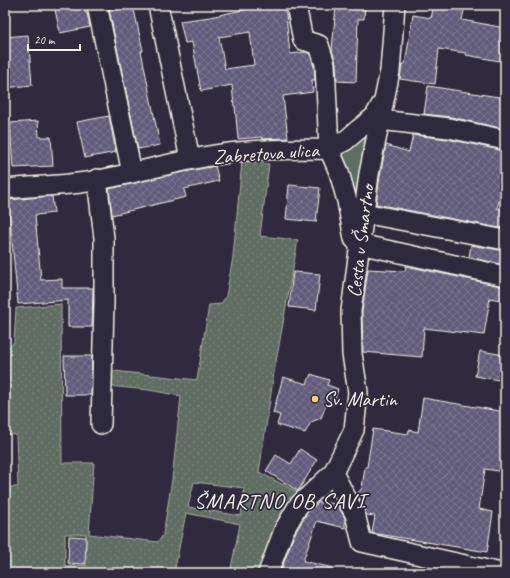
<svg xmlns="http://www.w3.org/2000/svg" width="510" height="578" font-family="Caveat,sans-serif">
	<defs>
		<pattern id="grass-dots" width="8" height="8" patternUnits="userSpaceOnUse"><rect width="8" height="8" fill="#606d62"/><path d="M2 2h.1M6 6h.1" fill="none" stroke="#778278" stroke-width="1.8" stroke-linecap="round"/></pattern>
		<pattern id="building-cross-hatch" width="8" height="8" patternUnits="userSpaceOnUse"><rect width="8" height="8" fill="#615c7a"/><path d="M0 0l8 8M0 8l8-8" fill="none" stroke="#78748d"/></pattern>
	</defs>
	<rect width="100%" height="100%" fill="#2f2a3d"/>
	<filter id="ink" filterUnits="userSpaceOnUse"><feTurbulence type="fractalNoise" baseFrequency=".025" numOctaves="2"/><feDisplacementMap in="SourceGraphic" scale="8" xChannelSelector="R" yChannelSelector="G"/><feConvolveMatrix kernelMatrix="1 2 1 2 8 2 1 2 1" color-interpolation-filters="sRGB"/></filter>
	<g filter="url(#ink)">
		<path fill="url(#grass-dots)" stroke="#aaafa5" fill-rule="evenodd" d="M242,161L269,164L260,236L298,240L274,373L259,472L301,494L260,573H230L240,524L186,513L174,573H5V484L10,487H18L16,435L5,434V351L14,342L16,308L61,304L62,463H94L89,534L158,542L163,535L172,480L181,396L149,390L108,386L105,370L197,380L209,305L221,304L226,296L233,257ZM194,482L244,488L241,516L188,507ZM65,534H86V565L65,566Z"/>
		<polygon fill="#606d62" stroke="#aaafa5" points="366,133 354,201 339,152"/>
		<g fill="url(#building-cross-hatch)" stroke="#f4f1e8" fill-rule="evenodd">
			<polygon points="54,5 84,5 86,13 87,13 90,27 60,33"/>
			<polygon points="128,5 133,5 143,51 141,51 160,145 138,149 109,9"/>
			<path d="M247,5H285L290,54L306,52L310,54L314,66L315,80H312L313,92L283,96L288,138L262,139V137L238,139L235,106H234L232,85L201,91L192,42L185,43L180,21L210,17L247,9ZM250,32L254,65L225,69L219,37Z"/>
			<polygon points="336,5 365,5 364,19 358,19 356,82 337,81 336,63 332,50"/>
			<polygon points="434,5 465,5 462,20 505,28 505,62 466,55 466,53 439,49 435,84 400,79 402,64 405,64 413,15 431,18"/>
			<polygon points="28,35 32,85 5,88 5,37"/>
			<polygon points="428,86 505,98 505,129 451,117 424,114"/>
			<polygon points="109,116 116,152 85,158 77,122"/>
			<polygon points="38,121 39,137 51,137 53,166 13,168 10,123"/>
			<polygon points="413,135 447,139 505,151 505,180 497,208 505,210 505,229 376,204 380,176 386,145 409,152"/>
			<polygon points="215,166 219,181 184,189 186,197 112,215 109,189 178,173"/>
			<polygon points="289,185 320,188 316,222 286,219"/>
			<polygon points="52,196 54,213 35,215 41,280 62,279 62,288 93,288 92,327 68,327 68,300 18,304 8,200"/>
			<polygon points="471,245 505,251 505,265 469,257"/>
			<polygon points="406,266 505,287 505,301 490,298 484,335 424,328 422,357 363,352 362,312 368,269 405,271"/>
			<polygon points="293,272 320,274 316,310 289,307"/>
			<polygon points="480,351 505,355 505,381 475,376"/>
			<polygon points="64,356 92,356 91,395 65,395"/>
			<polygon points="311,374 329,380 327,385 338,389 333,405 327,403 321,418 311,422 305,433 277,425 280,415 273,413 283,377 307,384"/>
			<polygon points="423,398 505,412 505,472 485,469 479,509 493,512 487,552 372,533 375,516 366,515 365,509 357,494 362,488 365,467 367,467 373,429 408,434 409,430 418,432"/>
			<polygon points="300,449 317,460 298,491 266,471 276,455 291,464"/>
			<polygon points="319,502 337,504 345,518 345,528 317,521 303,561 333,568 332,573 280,573 294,535 307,513"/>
			<polygon points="69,536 86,537 85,564 68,563"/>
		</g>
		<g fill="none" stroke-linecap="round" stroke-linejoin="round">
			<defs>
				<g id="minor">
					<polyline points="97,5 132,173"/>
					<polyline points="158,5 190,159"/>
					<polyline points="380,120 449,128 505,140"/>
					<polyline points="97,179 104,238 104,303 101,424"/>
					<path d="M5,189C32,186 60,186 87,182C135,174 181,159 229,153C262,148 296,150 329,149L325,64L319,45L303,40L296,5"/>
					<polyline points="363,213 505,240"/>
					<polyline points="354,239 347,201 339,172 329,149 345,141 359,129 375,116 381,105"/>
					<polyline points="359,244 505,276"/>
					<polyline points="333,473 355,514 362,542 501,573"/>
					<polyline points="268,573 284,530 298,506 333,473 354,430 358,392 352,354 351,311 369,174 390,71 395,5"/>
				</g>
			</defs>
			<use href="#minor" stroke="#f4f1e8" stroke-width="22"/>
			<use href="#minor" stroke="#2f2a3d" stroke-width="19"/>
		</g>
	</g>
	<circle fill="#ffd166" stroke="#2f2a3d" stroke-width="1.5" cx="315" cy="399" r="4"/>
	<g text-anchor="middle" stroke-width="3.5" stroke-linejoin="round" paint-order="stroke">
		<g font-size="20" fill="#f4f1e8" stroke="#2f2a3d">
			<text transform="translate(266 153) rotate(-4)" y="7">Zabretova ulica</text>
			<text transform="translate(360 241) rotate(-83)" y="7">Cesta v Šmartno</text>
		</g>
		<g font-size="20" fill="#f4f1e8" stroke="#2f2a3d" text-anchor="start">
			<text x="323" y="406">Sv. Martin</text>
		</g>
		<g font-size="22" letter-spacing="1" fill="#f4f1e8" stroke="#2f2a3d">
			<text x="280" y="508">ŠMARTNO OB SAVI</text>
		</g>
	</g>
	<rect width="510" height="578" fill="none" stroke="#2f2a3d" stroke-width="20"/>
	<rect x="10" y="10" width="490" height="558" fill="none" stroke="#f4f1e8" stroke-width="1.5" filter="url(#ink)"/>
	<path d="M28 44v6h52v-6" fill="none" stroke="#f4f1e8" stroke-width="2"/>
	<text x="34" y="44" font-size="12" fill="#f4f1e8" stroke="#2f2a3d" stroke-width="3" paint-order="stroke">20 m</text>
</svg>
